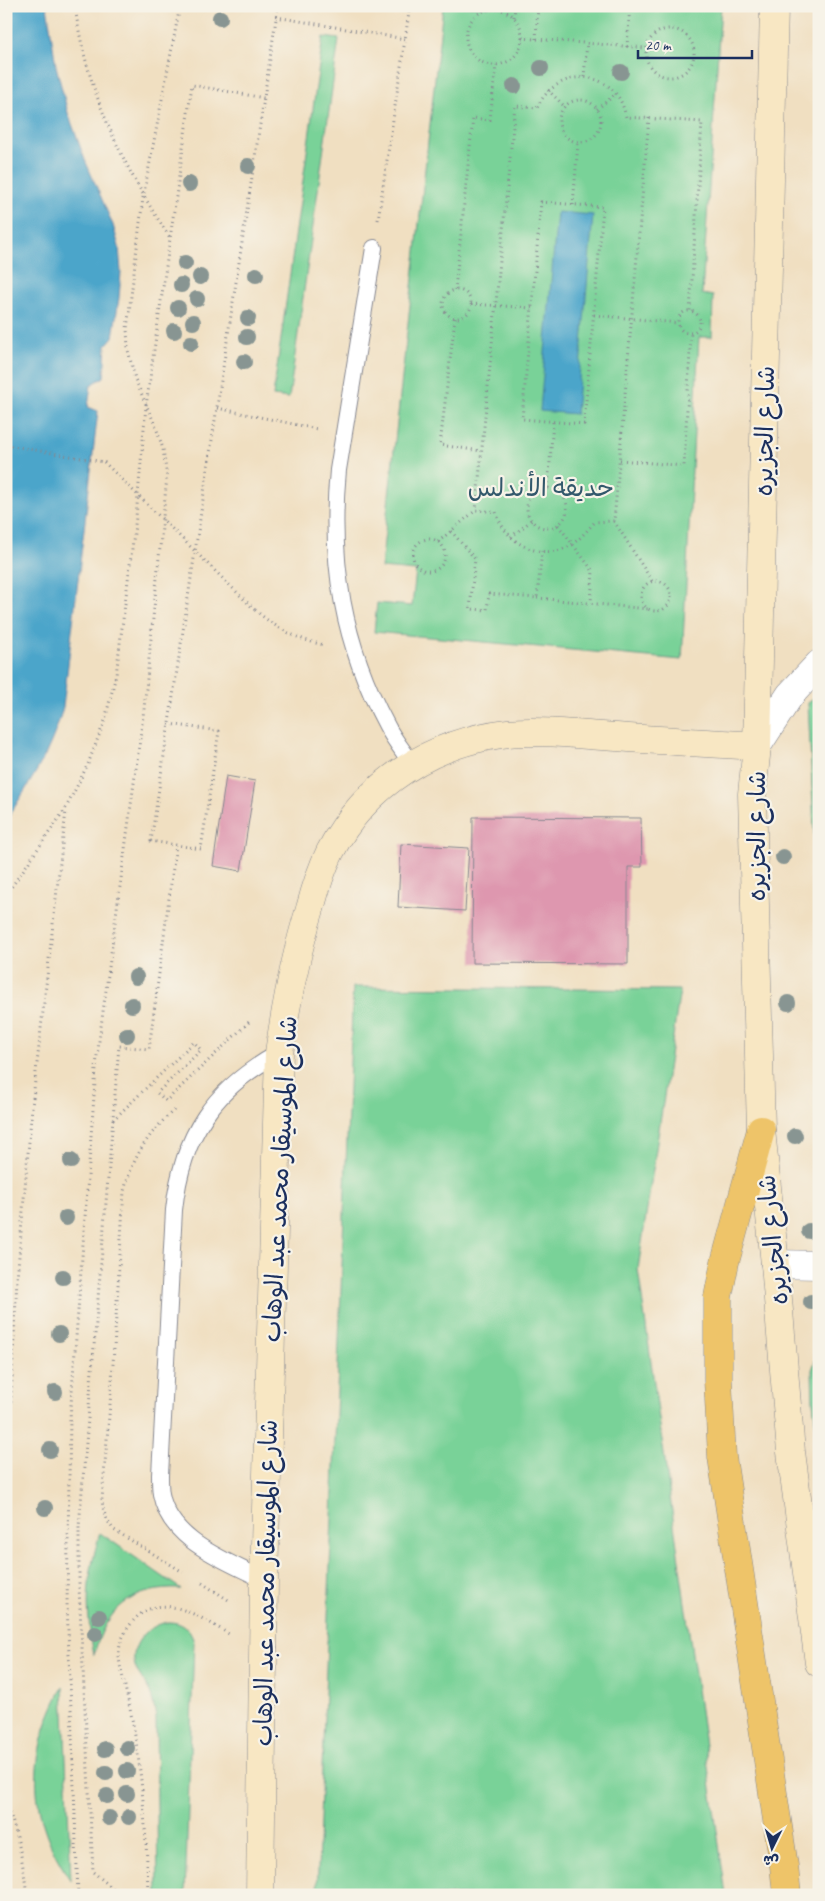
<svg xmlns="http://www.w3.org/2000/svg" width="825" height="1901" font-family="Caveat,'Playpen Sans Arabic',sans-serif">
	<rect width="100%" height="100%" fill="#f7f3e8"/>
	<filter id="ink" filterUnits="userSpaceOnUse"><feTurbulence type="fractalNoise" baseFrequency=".02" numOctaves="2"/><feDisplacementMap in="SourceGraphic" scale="10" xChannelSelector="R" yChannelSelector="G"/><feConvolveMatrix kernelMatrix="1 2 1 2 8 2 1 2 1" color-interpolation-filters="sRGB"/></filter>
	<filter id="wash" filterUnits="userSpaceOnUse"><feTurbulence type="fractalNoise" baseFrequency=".0096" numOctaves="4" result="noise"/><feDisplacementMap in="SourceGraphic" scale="20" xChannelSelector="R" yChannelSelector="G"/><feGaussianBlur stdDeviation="1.12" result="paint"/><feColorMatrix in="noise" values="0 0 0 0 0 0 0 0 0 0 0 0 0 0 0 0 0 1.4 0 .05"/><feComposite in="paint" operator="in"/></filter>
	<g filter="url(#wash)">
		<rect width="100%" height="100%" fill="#f0dfc1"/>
		<g fill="#79d298" stroke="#4a807b">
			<polygon points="443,6 721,6 702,294 713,296 712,337 699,337 682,660 374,632 377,603 412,606 416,571 381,568"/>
			<polygon points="323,37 339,39 289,398 273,396"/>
			<polygon points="819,695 819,932 808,703"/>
			<polygon points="353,987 680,990 638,1269 726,1895 317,1895"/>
			<polygon points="819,1350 819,1452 813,1402 812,1370"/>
			<path d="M100,1533L181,1589C132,1587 106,1608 94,1655C85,1607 86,1580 100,1533Z"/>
			<path d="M168,1622C182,1622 190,1628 194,1642L185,1895H158L156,1720C155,1709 153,1700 149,1690C145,1682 138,1675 135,1666C129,1644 148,1625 168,1622Z"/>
			<path d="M63,1687L71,1881C27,1816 26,1756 63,1687Z"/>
		</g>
		<g fill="#4ca5ca" stroke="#346a94">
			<path d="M6,6H47L56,66L68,113L85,160L113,225L119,247L121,272L119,298L113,337L106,345L104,377L91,385L88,407L98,411L63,707C51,753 31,780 6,821Z"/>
			<polygon points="557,212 593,215 576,414 540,411"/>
		</g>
		<g id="blocks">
			<g fill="#de97af">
				<polygon points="226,776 255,781 241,871 213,866"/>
				<polygon points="473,817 641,818 642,867 628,867 628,964 472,963"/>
				<polygon points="401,844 469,848 465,911 398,907"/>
			</g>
		</g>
	</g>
	<g filter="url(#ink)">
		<use href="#blocks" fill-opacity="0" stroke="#868790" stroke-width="1"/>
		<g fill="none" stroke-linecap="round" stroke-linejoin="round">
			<defs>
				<g id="lane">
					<path d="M374,248L338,470C329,563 343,644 387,726C394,740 404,752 412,764"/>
					<path d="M264,1580C226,1560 170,1542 161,1494C160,1488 160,1481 160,1475L174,1210C182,1135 213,1089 279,1053"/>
				</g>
				<g id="street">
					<polyline points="757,746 790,695 819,664"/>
					<polyline points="775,1264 819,1265"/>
				</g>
				<g id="secondary">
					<polyline points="774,6 757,746 752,794 761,1130 775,1264 791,1452 819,1663"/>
					<path d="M260,1895L264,1580L279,1053C286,1004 295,957 310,909C315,890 321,870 330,852C366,783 432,742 508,733C539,730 571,734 602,736C654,740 705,743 757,746"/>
				</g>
				<polyline id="highway" points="761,1130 725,1262 718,1297 718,1380 722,1457 784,1866 787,1895"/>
			</defs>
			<use href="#lane" stroke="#868790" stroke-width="18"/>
			<use href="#street" stroke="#868790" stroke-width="29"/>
			<use href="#secondary" stroke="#868790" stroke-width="29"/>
			<use href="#highway" stroke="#868790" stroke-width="29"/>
			<g stroke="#868790" stroke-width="3" stroke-dasharray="1 4" stroke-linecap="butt">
				<path d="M75,6C86,91 124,169 171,239"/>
				<polyline points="338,6 368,11 369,6"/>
				<circle cx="494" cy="37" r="28"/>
				<polyline points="276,17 405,39"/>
				<polyline points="514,17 515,6"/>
				<circle cx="670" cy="53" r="24"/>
				<polyline points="522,38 646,48"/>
				<polyline points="536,39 538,6"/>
				<polyline points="627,47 630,6"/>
				<polyline points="584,77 587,43"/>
				<polyline points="548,90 564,106"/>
				<circle cx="580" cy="121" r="21"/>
				<polyline points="597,109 616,94"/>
				<path d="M649,118L614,521L595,522C585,532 577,544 563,549C534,559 504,540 496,512L476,510L515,106L537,108C551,76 594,65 617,95C622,102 624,109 626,117L702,122L690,311"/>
				<polygon points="541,202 603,207 584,424 522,419"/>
				<polyline points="573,205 578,143"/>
				<polyline points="378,220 410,6"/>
				<polyline points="455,290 473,118 490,120 496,65"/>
				<circle cx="457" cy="304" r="14"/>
				<polyline points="471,304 532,308"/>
				<circle cx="689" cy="322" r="11"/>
				<polyline points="594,315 678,323"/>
				<polyline points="455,318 440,445 481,451"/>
				<polyline points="217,408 317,429"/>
				<polyline points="6,445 104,462"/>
				<polyline points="620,460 684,466 691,333"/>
				<circle cx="547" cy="508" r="20"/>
				<polyline points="548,488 553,422"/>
				<polyline points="614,521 652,581"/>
				<polyline points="558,525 593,571 591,603"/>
				<polyline points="451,531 475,559 470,609 487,610 489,594 537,598 542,551"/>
				<polyline points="511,537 532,520"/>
				<circle cx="429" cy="555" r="16"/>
				<polyline points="438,542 476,510"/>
				<circle cx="656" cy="596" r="15"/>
				<polyline points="537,598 648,609"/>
				<path d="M255,610C276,628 297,640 325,645"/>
				<polyline points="169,724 219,731 201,849 151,841 278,6"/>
				<polyline points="6,895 66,808 88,764 105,720 116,675 136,517 146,406 192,85 264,98"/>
				<path d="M174,1110C147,1135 134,1155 124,1191L112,1380L102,1499C103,1512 106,1520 114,1530L183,1572"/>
				<polyline points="113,1120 194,1042 201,1050 157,1093 166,1101 249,1022"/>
				<polyline points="6,1497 17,1279 32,1107 66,811"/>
				<polyline points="202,1583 230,1601"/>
				<path d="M6,1803C18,1833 23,1863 27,1895"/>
				<polyline points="78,1895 67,1603 70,1418 97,1056 144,709 167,477 163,449 156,427 135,379 128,350 127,329 143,198 180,6"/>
				<polyline points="121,1895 93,1872 79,1587 79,1527 119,1046 149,1049 176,845"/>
				<path d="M148,1895C147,1848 144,1801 138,1755C135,1734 131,1712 126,1691C124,1680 119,1666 119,1654C119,1641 126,1629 134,1620C163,1589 201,1618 229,1634"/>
			</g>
			<use href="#lane" stroke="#fff" stroke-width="16"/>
			<use href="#street" stroke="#fff" stroke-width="28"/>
			<use href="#secondary" stroke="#f8e7c3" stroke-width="28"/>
			<use href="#highway" stroke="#eec469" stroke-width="28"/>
			<polyline stroke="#868790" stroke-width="3" stroke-dasharray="1 4" stroke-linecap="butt" points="104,462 255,610"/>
		</g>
		<g fill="#889592">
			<circle cx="220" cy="18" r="8"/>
			<circle cx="541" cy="68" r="8"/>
			<circle cx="621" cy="72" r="8"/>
			<circle cx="514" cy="86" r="8"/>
			<circle cx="248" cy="166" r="8"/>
			<circle cx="189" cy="184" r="8"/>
			<circle cx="185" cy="263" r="8"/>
			<circle cx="256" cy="275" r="8"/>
			<circle cx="200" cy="277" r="8"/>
			<circle cx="181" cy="285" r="8"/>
			<circle cx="197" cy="299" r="8"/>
			<circle cx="178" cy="308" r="8"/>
			<circle cx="248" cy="318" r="8"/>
			<circle cx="193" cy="322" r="8"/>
			<circle cx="174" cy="331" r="8"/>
			<circle cx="247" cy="337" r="8"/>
			<circle cx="191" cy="343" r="8"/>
			<circle cx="244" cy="362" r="8"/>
			<circle cx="783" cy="857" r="8"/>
			<circle cx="136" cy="977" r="8"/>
			<circle cx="788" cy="1003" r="8"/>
			<circle cx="132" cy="1005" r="8"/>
			<circle cx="127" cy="1035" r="8"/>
			<circle cx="795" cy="1136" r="8"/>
			<circle cx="71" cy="1161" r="8"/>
			<circle cx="66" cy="1218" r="8"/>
			<circle cx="809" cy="1231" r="8"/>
			<circle cx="63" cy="1277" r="8"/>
			<circle cx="811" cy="1302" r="8"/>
			<circle cx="59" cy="1334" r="8"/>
			<circle cx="55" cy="1392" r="8"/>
			<circle cx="50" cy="1450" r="8"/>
			<circle cx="45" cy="1508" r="8"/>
			<circle cx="99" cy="1617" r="8"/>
			<circle cx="95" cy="1634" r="8"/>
			<circle cx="127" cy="1748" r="8"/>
			<circle cx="105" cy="1749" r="8"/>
			<circle cx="127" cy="1771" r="8"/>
			<circle cx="106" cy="1773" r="8"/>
			<circle cx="127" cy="1794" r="8"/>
			<circle cx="107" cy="1796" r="8"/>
			<circle cx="129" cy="1817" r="8"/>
			<circle cx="109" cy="1818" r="8"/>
		</g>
	</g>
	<g text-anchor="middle" stroke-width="4.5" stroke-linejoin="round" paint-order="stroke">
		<g font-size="25" fill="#1b2f5e" stroke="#f7f3e8">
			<text transform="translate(764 431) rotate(-89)" y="9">شارع الجزيره</text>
			<text transform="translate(756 836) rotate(-90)" y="9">شارع الجزيره</text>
			<text transform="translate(279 1179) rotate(-87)" y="9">شارع الموسيقار محمد عبد الوهاب</text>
			<text transform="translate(772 1240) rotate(-96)" y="9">شارع الجزيره</text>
			<text transform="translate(265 1583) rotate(-89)" y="9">شارع الموسيقار محمد عبد الوهاب</text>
		</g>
		<g font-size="25" fill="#32586c" stroke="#f7f3e8">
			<text x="541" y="496">حديقة الأندلس</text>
		</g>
	</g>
	<rect width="825" height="1901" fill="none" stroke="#f7f3e8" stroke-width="25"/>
	<g transform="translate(772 1848) rotate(185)" stroke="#f7f3e8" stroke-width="4" paint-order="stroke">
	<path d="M0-4L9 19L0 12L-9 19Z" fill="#1b2f5e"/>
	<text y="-8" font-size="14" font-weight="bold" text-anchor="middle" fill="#1b2f5e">ش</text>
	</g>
	<path d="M638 50v8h114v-8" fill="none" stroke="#1b2f5e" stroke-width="2.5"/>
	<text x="645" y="50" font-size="15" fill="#1b2f5e" stroke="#f7f3e8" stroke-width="4" paint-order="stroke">20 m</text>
</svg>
